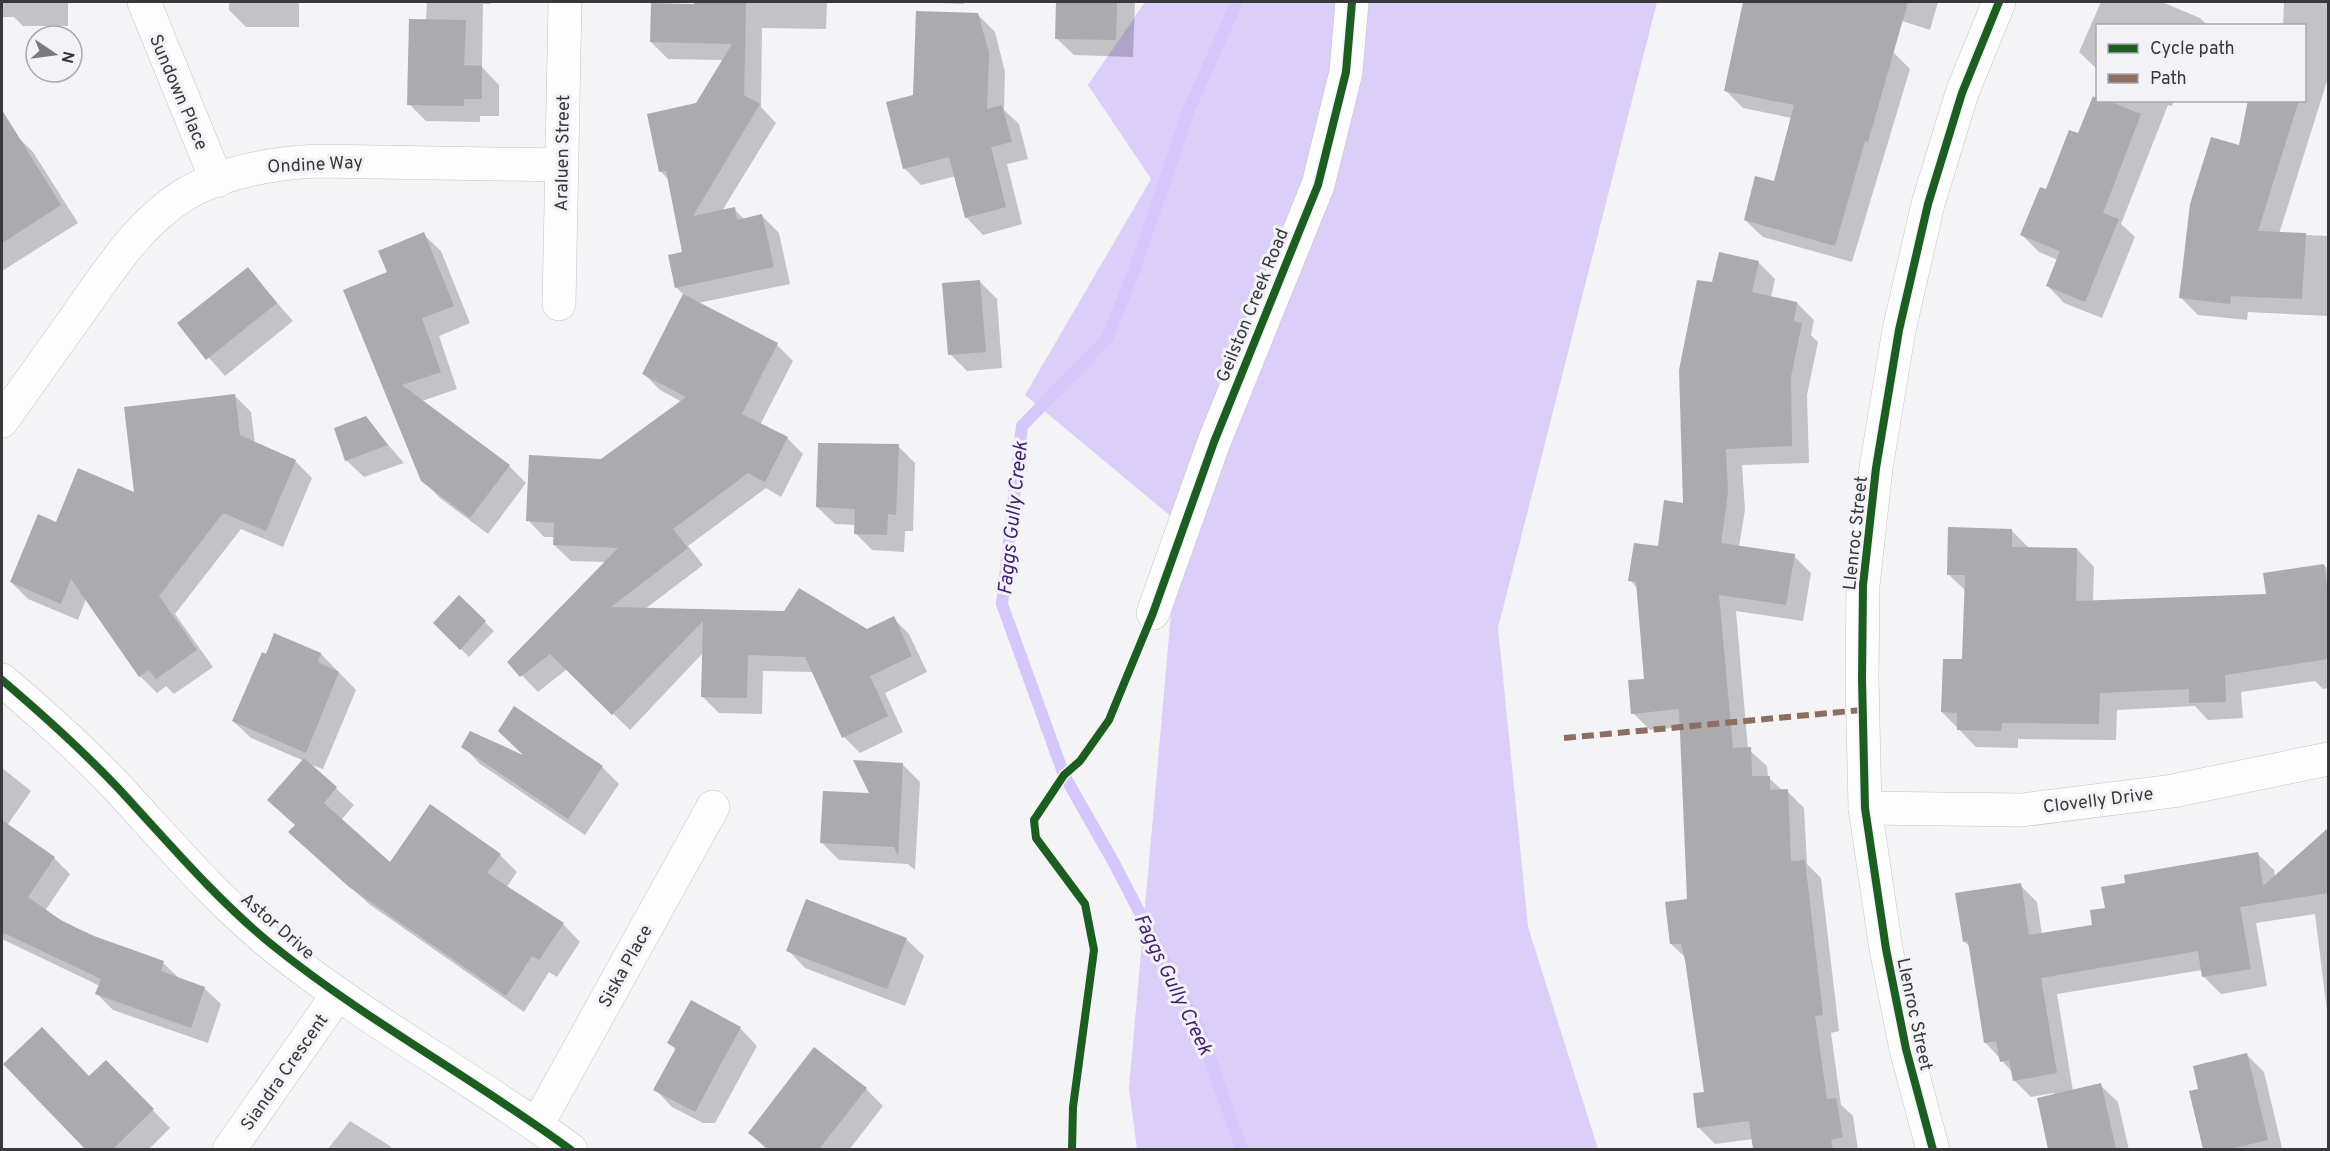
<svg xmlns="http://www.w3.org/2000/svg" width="2330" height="1151" font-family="Overpass,sans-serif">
	<rect width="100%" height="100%" fill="#f4f3f6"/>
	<polygon fill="#dbcef9" points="1145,2 1657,2 1498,628 1528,927 1598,1149 1137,1149 1129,1088 1179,523 1025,395 1151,179 1088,85"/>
	<g fill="#0003">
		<polygon points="2,2 68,2 68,26 23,26 14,17 2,17"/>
		<polygon points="229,2 299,2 299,27 246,27 229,10"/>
		<polygon points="427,2 491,2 490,4 483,4 482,67 499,85 499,116 480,116 480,122 426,121 409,104 426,20"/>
		<polygon points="696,2 827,2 826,29 762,28 761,107 776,123 722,211 734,209 745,220 762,216 779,233 790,284 698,303 777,345 793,361 760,425 787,438 803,454 781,497 766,488 688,546 703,565 645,609 866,631 893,618 909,634 927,672 885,693 903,732 860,753 844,737 813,672 763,671 762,714 719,713 702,696 703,653 630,730 567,669 538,692 509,662 606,562 571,561 554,545 555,537 544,537 528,520 602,460 682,402 660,390 644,374 684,295 676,287 683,253 669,180 661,172 724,60 668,59 651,42 696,6"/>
		<polygon points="914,2 964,2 964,4"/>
		<polygon points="1057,2 1135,2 1133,57 1074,55 1056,38"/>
		<polygon points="1844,2 1938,2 1930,30"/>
		<polygon points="2101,2 2162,2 2200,18 2208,26 2098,26 2098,70 2079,52"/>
		<polygon points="2284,2 2328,3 2328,78 2279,234 2328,236 2328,316 2248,312 2247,320 2198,315 2181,298 2241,147 2249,100 2304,100 2304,26 2283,26"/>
		<polygon points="977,14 995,32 1005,72 1004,110 1019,124 1028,159 1007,164 1022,224 983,235 966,217 956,176 921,185 904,168 914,96"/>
		<polygon points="1893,52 1910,69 1852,262 1763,237 1745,220 1775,183 1792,118 1743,108 1725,90"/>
		<polygon points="2098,89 2098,100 2174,100 2172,106 2168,105 2121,224 2135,237 2102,318 2064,303 2048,286 2058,260 2039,252 2022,235 2079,135"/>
		<polygon points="15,134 33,152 78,223 2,271 2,145"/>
		<polygon points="423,234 441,251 470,323 439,336 457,389 422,401 509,466 526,483 488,534 440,498 422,480 345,290 389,273"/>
		<polygon points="1758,262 1775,279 1771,297 1797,303 1814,320 1811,335 1818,342 1807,395 1809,463 1742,465 1745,510 1739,547 1794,556 1811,573 1803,621 1736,611 1748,749 1767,766 1768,777 1783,791 1787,791 1804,808 1807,864 1821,878 1839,1031 1831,1033 1841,1105 1853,1116 1858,1150 1755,1150 1753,1139 1715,1144 1698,1127 1706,1093 1686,958 1671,944 1688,901 1681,727 1650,730 1633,713 1646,680 1638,589 1630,580 1659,548 1684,505 1713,284"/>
		<polygon points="248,269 293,321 225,376 179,324"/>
		<polygon points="979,281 997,299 1002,368 967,371 950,354"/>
		<polygon points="234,395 251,412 255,444 295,461 312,478 283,547 241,529 175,614 213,667 174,694 166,686 157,693 140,676 86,599 78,620 28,599 11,582 57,524 136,494"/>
		<polygon points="365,418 404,463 364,477 346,460"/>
		<polygon points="898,446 915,463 913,531 905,531 904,552 872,550 855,533 856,525 835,524 817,507"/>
		<polygon points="2011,530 2029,548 2077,549 2094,567 2093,601 2268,595 2324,565 2328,570 2328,688 2323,689 2315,681 2241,692 2243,718 2208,720 2195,706 2117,710 2116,740 2018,739 2018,748 1976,747 1942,712 1963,661 1966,591 1948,574"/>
		<polygon points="459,597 494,631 469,657 435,623"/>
		<polygon points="275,635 321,654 356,690 323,769 309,764 354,805 341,820 390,864 500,855 517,872 506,888 563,924 580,942 557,977 549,972 524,1012 369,904 290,832 296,826 304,761 251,738 233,721"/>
		<polygon points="463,746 527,758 602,767 619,784 585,835 480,764"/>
		<polygon points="903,765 920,782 915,870 908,864 839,860 822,843"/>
		<polygon points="2,768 31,791 6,827 2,824"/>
		<polygon points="2324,834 2328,834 2328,1019 2315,914 2256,923 2267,986 2221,994 2204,977 2202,970 2057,994 2073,1091 2100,1085 2118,1102 2129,1150 2050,1150 2039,1099 2054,1096 2054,1093 2031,1097 2014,1080 2013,1073 1985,1042 1970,947 1964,941 2020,885 2037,902 2042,935 2094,926 2106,909 2257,853 2274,870 2275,877"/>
		<polygon points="8,844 54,858 70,874 45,911 94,938 163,963 180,979 204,988 221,1004 208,1043 113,1010 97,994 100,986 2,939 2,854"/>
		<polygon points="906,939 924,956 905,1006 805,968 788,950"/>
		<polygon points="740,1028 757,1046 715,1123 703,1123 672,1107 655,1089 676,1050 669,1043"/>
		<polygon points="2247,1055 2264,1072 2282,1148 2208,1150 2204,1145 2200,1090"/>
		<polygon points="106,1062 170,1128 148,1150 115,1150 106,1140 99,1150 88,1150 5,1064 90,1078"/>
		<polygon points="866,1089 883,1106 849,1150 767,1150 750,1133"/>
		<polygon points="350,1121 390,1146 393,1150 327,1150"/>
	</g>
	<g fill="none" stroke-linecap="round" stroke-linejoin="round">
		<polyline stroke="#d5c6fc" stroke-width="12" points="1237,2 1190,107 1134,271 1107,339 1022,426 1002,604 1064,775 1114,863 1198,1025 1242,1150"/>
	</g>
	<g fill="#abaaac">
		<polygon points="694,2 746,2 744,95 760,104 693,216 735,207 737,220 762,214 774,267 675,288 668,255 682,252 666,171 659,172 647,114 696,103 732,44 650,42 651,3 694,4"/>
		<polygon points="1056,2 1117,2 1116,40 1055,39"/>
		<polygon points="1743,2 1908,2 1868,142 1865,141 1835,246 1744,220 1755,176 1774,181 1794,105 1724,91"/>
		<polygon points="916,11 978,13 989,53 987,109 1002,105 1012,142 991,147 1006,207 965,218 949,157 903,169 886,102 913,95"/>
		<polygon points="409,19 466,20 464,65 482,66 482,99 464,99 464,106 407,105"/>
		<polygon points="2093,96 2097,100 2106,100 2141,114 2103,213 2119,219 2085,302 2046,286 2060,251 2020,235 2040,187 2046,189 2069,130 2078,133"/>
		<polygon points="2248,100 2299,100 2258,231 2306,233 2302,299 2231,296 2230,304 2179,298 2190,204 2211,137 2239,145"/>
		<polygon points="2,110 61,205 2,243"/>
		<polygon points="424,232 454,306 422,318 441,372 402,385 510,465 470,518 421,481 343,290 387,272 378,251"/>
		<polygon points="1719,252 1759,261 1752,292 1797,302 1794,321 1802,323 1791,377 1792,446 1726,449 1728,492 1721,543 1795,554 1786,605 1719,595 1733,748 1751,747 1752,776 1770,776 1770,790 1788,789 1791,861 1805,860 1823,1015 1815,1016 1827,1099 1836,1098 1843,1137 1831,1140 1833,1149 1753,1149 1749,1121 1697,1128 1693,1093 1704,1092 1685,960 1681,944 1670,944 1665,902 1687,899 1679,709 1631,714 1628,680 1644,679 1636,582 1628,581 1634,543 1658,546 1664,500 1683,503 1679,370 1697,280 1712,282"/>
		<polygon points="248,267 277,303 206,360 177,323"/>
		<polygon points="980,280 986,352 948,355 942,283"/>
		<polygon points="683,294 778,343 742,414 788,437 765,482 748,473 673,529 688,548 611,607 784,611 799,588 867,629 894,616 912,656 870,676 888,716 842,738 805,657 748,655 747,698 701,697 703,621 612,715 550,654 520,677 507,662 618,548 553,545 554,523 526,521 529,455 601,459 686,397 642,374"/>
		<polygon points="235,394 240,435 296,460 266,531 223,513 159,596 197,650 156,679 149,670 139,677 71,579 61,604 10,582 38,514 56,522 78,468 134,492 124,407"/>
		<polygon points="366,416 388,445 345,461 334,428"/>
		<polygon points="818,443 899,444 896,515 888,514 887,535 854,534 855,509 816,507"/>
		<polygon points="1948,527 2012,529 2012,547 2077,548 2076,601 2266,594 2263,573 2324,564 2328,593 2328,659 2225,675 2226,702 2189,703 2189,689 2100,693 2099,724 2002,723 2001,731 1957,730 1957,713 1941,712 1943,659 1962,659 1965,575 1947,575"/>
		<polygon points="459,595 486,621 460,650 433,623"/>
		<polygon points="274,633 321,653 318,662 339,672 306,753 232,721 262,652 266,654"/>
		<polygon points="514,706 603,766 568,819 461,747 470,731 523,755 498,731"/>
		<polygon points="304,758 337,787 324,803 390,862 430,804 501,854 487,873 564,923 539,960 532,956 506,996 349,887 288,832 295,825 267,800"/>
		<polygon points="853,760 903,763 898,856 894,847 820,843 823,791 869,793"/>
		<polygon points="2,820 55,857 28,897 62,921 94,936 164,961 161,971 205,987 191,1028 95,994 101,979 4,933 2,936"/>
		<polygon points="2328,828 2328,893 2240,907 2251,969 2202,977 2198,951 2041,978 2057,1073 2013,1081 2009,1060 2000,1062 1996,1041 1984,1043 1968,941 1963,942 1955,893 2021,883 2029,935 2092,925 2090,910 2105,908 2101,887 2125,883 2124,875 2258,852 2263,886"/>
		<polygon points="806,899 907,938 887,989 786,951"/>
		<polygon points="691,1000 741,1027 695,1112 653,1090 676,1048 667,1043"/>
		<polygon points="42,1027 89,1076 106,1060 154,1109 113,1149 85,1149 3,1064"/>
		<polygon points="814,1047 867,1088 819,1149 769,1149 748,1133"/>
		<polygon points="2247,1053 2268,1140 2230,1149 2203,1149 2189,1091 2198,1089 2193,1066"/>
		<polygon points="2101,1083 2116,1149 2048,1149 2037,1098"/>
	</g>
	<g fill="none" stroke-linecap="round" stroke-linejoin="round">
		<defs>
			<g id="minor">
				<polyline points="144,2 217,181"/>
				<polyline points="559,304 565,2"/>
				<path d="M2,421C28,384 55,347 81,310C111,268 139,223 184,195C224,171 273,163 319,161L562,165"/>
				<polyline points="1153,613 1214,442 1318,185 1346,72 1352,2"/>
				<path d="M2,680C42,714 82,750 118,788C167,841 215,898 271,944C365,1020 473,1078 571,1150"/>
				<polyline points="1865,808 2022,810 2173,791 2328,759"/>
				<polyline points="537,1125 713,807"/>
				<polyline points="229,1150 338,994"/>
				<polyline points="1933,1150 1906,1049 1886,949 1865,808 1862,679 1863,585 1876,468 1899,330 1928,204 1962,93 1999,2"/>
			</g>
		</defs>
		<use href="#minor" stroke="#c5c4c6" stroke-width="34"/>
		<use href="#minor" stroke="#fdfdfe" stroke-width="33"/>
		<polyline stroke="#8d6e63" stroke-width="6" stroke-dasharray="12 6" stroke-linecap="butt" points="1564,738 1862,710"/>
		<defs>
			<g id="cycleway">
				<path d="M2,680C42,714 82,750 118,788C167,841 215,898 271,944C365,1020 473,1078 571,1150"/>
				<polyline points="1072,1150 1073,1107 1094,950 1085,904 1036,838 1034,820 1064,775 1080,761 1109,720 1153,613 1214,442 1318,185 1346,72 1352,2"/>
				<polyline points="1933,1150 1906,1049 1886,949 1865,808 1862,679 1863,585 1876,468 1899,330 1928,204 1962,93 1999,2"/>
			</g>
		</defs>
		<use href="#cycleway" stroke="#f3f2f7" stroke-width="11"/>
		<use href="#cycleway" stroke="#1b5e20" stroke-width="8"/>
	</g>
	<g text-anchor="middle" stroke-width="6" stroke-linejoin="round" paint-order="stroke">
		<g font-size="18" fill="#39383a" stroke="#f3f2f7">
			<text transform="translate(179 92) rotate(67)" y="6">Sundown Place</text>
			<text transform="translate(562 153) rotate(-89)" y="6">Araluen Street</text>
			<text transform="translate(315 164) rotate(-3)" y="6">Ondine Way</text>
			<text transform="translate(1252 305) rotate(-68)" y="6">Geilston Creek Road</text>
			<text transform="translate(1855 533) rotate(-84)" y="6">Llenroc Street</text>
			<text transform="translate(2098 800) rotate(-7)" y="6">Clovelly Drive</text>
			<text transform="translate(278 926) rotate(41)" y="6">Astor Drive</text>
			<text transform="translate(625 966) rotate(-61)" y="6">Siska Place</text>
			<text transform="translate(1915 1014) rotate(78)" y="6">Llenroc Street</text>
			<text transform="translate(284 1072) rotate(-55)" y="6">Siandra Crescent</text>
		</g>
		<g font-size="20" font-style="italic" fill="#421f74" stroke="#f3f2f7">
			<text transform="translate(1012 518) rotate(-84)" y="7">Faggs Gully Creek</text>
			<text transform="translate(1174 984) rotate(64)" y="7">Faggs Gully Creek</text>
		</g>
	</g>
	<rect width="2330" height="1151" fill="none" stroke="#39383a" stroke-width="6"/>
	<rect x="2096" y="24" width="210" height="78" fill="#f3f2f7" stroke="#a9a8ab" stroke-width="1.5"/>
	<rect x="2108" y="44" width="30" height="9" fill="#1b5e20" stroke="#a9a8ab" stroke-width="1.5"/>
	<text x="2150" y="54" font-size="18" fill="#39383a">Cycle path</text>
	<rect x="2108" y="74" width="30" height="9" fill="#8d6e63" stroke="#a9a8ab" stroke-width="1.5"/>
	<text x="2150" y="84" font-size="18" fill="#39383a">Path</text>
	<g transform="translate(54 54) rotate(103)"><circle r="28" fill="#f3f2f7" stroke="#a9a8ab" stroke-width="1.5"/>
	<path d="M0-4.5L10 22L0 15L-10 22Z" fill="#7a797c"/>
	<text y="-9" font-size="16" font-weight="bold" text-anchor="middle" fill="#39383a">N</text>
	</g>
</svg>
